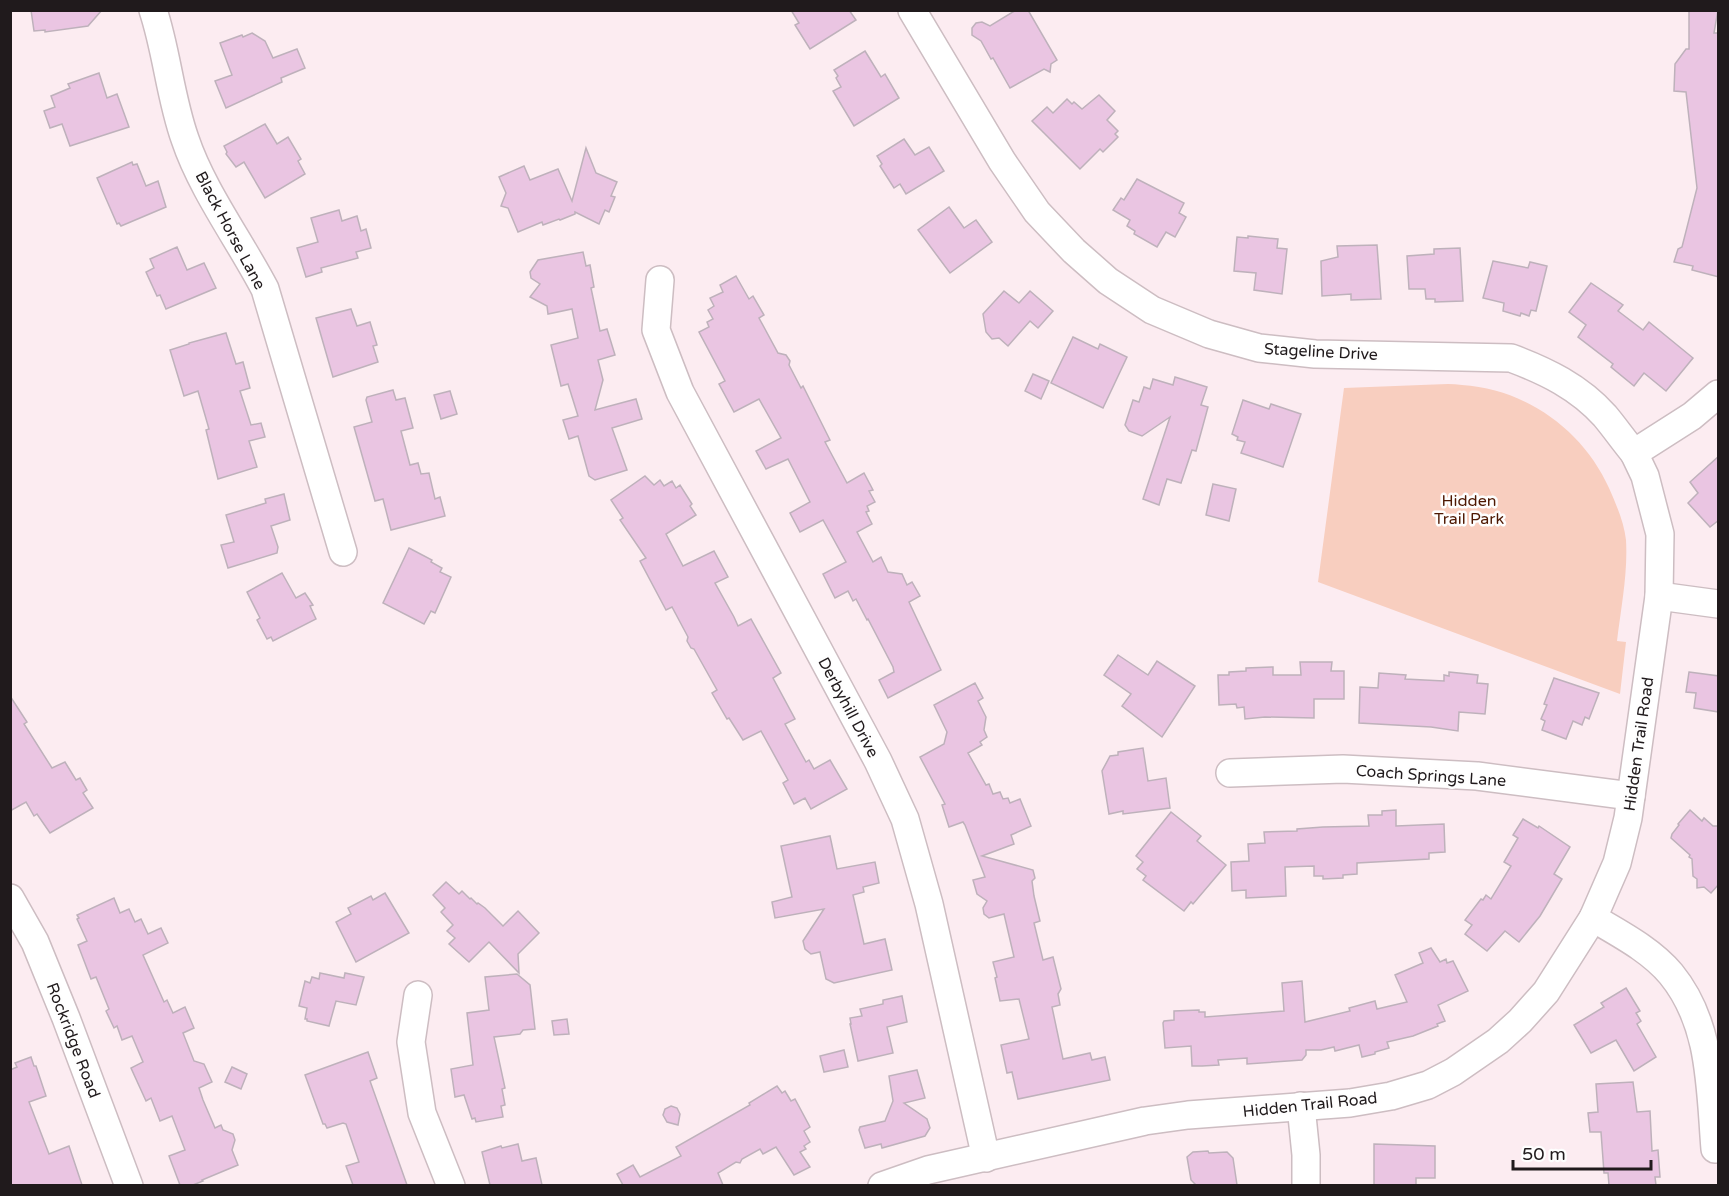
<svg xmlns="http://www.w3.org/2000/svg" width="1729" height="1196" font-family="'Varela Round',sans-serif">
	<rect width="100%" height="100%" fill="#fcecf1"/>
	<path fill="#f8cebf" d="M1421,385C1434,385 1448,383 1462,385C1526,389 1583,430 1609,488C1616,504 1624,522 1626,540C1628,573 1621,608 1617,641L1626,642L1620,694L1318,582L1344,388Z"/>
	<g fill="#eac5e2" stroke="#beb1bb" stroke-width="1.5">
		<polygon points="31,10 102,10 88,26 45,32 45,30 34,31"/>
		<polygon points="791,10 849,10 856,20 810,49 795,25 799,23"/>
		<polygon points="1016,10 1028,10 1057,60 1051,64 1050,72 1044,69 1010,88 993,58 991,59 981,41 972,35 972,28 976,23 982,22 990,26"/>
		<polygon points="1689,10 1718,10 1714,33 1719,33 1719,277 1692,270 1693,266 1674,262 1678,249 1682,247 1697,188 1686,92 1674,91 1675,64 1686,49 1689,49"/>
		<polygon points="252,33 265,41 273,58 297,49 305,68 281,78 282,82 226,108 215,81 232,75 220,43 242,35 243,37"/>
		<polygon points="865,51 881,77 885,74 899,98 854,126 833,91 841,87 836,78 838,76 834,70"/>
		<polygon points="99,73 107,98 117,94 129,127 70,146 62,124 50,128 44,111 55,107 51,96 70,88 68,84"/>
		<polygon points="1099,95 1115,111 1107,120 1118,131 1115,134 1118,137 1103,152 1100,149 1080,169 1032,121 1047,107 1053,113 1067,99 1072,104 1074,102 1082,109"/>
		<polygon points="265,124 277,144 288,137 301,159 298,161 305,174 265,198 244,162 236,167 226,154 227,152 224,146"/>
		<polygon points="904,139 915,155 929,147 944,171 906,194 900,184 894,188 880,166 882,164 877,156"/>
		<polygon points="586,148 596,173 617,182 611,196 615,197 609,212 605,210 599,224 575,212 575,214 560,220 559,219 543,225 542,222 518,232 508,208 501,206 506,193 499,177 524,166 530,180 558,169 572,201"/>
		<polygon points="132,162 133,165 137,164 146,186 158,181 166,207 121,226 119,223 117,224 97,178"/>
		<polygon points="1137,179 1184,203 1179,213 1186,217 1175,237 1166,232 1157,247 1134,234 1135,231 1127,226 1130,220 1113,210 1121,198 1124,200"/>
		<polygon points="949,207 964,228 976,220 992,242 950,273 918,230"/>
		<polygon points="339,210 342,221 357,216 361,231 366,229 371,248 356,252 358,258 321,268 322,272 306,277 297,248 318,242 311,218"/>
		<polygon points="1248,236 1278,239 1277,248 1287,249 1282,294 1254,290 1256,273 1234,271 1237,237 1248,238"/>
		<polygon points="1377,245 1381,299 1351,300 1351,294 1322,296 1321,261 1338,257 1337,246"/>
		<polygon points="177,247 187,270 204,263 216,288 166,309 160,295 157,296 146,272 154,268 150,259"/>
		<polygon points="1460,248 1463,301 1435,302 1435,299 1426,299 1425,289 1409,289 1407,256 1434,254 1434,249"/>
		<polygon points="583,252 586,266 590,265 594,287 591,288 600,331 607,329 615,355 598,360 603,380 595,410 636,399 642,419 612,428 627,470 595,480 589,476 578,436 569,439 563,420 578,416 568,384 561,386 551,345 578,338 572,309 548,314 547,306 530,297 540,284 531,278 530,272 538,260"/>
		<polygon points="1493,261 1528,268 1530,262 1547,266 1536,311 1531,310 1529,316 1521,313 1520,316 1503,311 1504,303 1483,298"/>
		<polygon points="736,276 749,299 753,296 764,315 759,318 778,353 786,355 790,361 789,365 801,388 803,386 830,440 825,442 847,483 864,473 873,490 869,491 875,502 867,506 869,511 866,512 872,524 857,532 873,562 881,557 888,572 902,574 907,585 912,582 920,596 909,602 941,670 888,698 879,680 894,672 893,667 868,619 867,620 856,599 853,601 848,591 835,598 823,574 846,562 823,520 800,532 790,513 810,502 788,459 766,469 756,451 781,438 759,399 734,412 719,384 725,381 699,332 709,327 707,322 713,319 708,310 714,306 710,298 723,292 720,285"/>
		<polygon points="1591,283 1623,305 1618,311 1643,330 1649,322 1693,358 1666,391 1644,373 1634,386 1611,367 1613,364 1578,337 1586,325 1569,312"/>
		<polygon points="1004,291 1019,303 1030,291 1053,311 1038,328 1030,321 1008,346 999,338 992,339 986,332 983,314"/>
		<polygon points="351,309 357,326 370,322 377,345 373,346 378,362 333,377 316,318"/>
		<polygon points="226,333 236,364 243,362 250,388 240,391 251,425 261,423 265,437 249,441 257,467 218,479 206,430 209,429 198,391 184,396 170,350 189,344 189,343"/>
		<polygon points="1073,337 1098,349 1100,344 1127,357 1103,408 1051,383"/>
		<polygon points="1033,374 1049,381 1041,399 1025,391"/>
		<polygon points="1175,377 1207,387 1201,405 1208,407 1196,451 1192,450 1181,483 1167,479 1159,505 1143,499 1170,417 1142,436 1129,431 1125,425 1133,400 1139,402 1144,387 1150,389 1153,379 1173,385"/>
		<polygon points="393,390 396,400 405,398 413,428 401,431 410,465 418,463 421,474 429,473 435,499 440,497 445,516 391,530 383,499 375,501 354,427 372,422 366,400 367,397"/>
		<polygon points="450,391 457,414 441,419 434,395"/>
		<polygon points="1243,400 1269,409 1271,404 1301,414 1283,467 1241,453 1245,442 1237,440 1238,437 1232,434"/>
		<polygon points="1719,456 1719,520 1710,527 1688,503 1698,493 1690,482"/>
		<polygon points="645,476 654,485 660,480 664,486 672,481 676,488 680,485 692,504 690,506 696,515 666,534 683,566 714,551 728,577 715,583 734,617 738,626 751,619 781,673 773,678 795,719 785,724 806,762 809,760 814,769 830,760 847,789 811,809 805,798 794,804 783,783 788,780 761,731 743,740 729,718 727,719 712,693 717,690 694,649 691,648 687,641 688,637 672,607 666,610 640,561 646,558 620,520 623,518 611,500"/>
		<polygon points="1213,484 1236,489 1229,521 1206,515"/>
		<polygon points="284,494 290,520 271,526 278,547 277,553 228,568 221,545 234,542 226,515 266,503 265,499"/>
		<polygon points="409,548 432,560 431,562 442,568 440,572 451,577 435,613 431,611 424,624 383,603"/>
		<polygon points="282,573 296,598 305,593 313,605 310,606 316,619 273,641 271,637 267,639 257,620 260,618 247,592"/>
		<polygon points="1118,655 1148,675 1157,661 1195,686 1162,737 1122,706 1131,694 1104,675"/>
		<polygon points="1300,662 1332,662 1331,671 1344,671 1344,699 1314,699 1314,718 1265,717 1245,719 1244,707 1237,708 1236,704 1219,705 1218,675 1229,675 1229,672 1246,671 1246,668 1273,667 1273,675 1301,675"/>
		<polygon points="1449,672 1478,675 1477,683 1488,684 1485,714 1459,712 1458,731 1431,727 1359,723 1360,687 1378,688 1379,673 1406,675 1405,679 1444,681 1444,675 1449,676"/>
		<polygon points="1689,672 1719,676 1719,712 1694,708 1696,693 1686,692"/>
		<polygon points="1554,678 1599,693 1589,719 1585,717 1582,725 1573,721 1566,739 1542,730 1545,721 1541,719 1547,705 1544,704"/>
		<polygon points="975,683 983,698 978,701 986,717 984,730 987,737 980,742 982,745 968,753 986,785 989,784 993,794 1000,792 1003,799 1008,798 1010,803 1020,799 1031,826 1011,835 1014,844 982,856 1033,870 1035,878 1032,881 1034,896 1040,921 1034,923 1043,960 1053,957 1061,989 1058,994 1060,1005 1052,1007 1063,1059 1090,1053 1092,1060 1105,1057 1110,1080 1018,1099 1012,1072 1007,1073 1001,1045 1029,1039 1019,999 1000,1001 995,978 997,977 993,962 1014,957 1004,914 989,918 984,914 983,908 987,901 977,894 973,880 985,877 965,825 963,822 949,827 942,805 945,804 920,757 944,744 947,732 934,705"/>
		<polygon points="10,696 27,722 24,724 52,768 65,762 76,780 80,778 87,790 83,793 93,808 50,833 37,814 34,816 26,802 10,811"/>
		<polygon points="1143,748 1148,781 1166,778 1170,808 1123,814 1123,811 1109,814 1102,771 1110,756 1118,755 1118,752"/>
		<polygon points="1396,810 1396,826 1444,824 1445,852 1429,853 1429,859 1357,863 1357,874 1343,875 1343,878 1323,879 1323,876 1314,876 1314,866 1285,867 1286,896 1246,898 1246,890 1232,891 1231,862 1249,861 1248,844 1265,843 1264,832 1297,831 1297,829 1323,827 1369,826 1368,815 1382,815 1382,811"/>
		<polygon points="1690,810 1702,821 1704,818 1713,826 1719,826 1719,884 1711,893 1704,887 1697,888 1697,879 1693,876 1692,859 1689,857 1690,855 1671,838 1672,834 1679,825 1678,824"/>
		<polygon points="1171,812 1201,836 1197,841 1226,865 1193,904 1191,902 1184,911 1143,880 1146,876 1137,869 1143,862 1136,856"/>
		<polygon points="1523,819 1538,828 1539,826 1570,847 1554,874 1562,879 1540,916 1519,942 1505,931 1487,951 1465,934 1472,925 1465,920 1481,899 1483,900 1486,895 1491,899 1511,866 1504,862 1518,838 1513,835"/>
		<polygon points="830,836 837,869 875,862 879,883 863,887 864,892 853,895 864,944 885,939 892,970 834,983 826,979 820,952 811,954 805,949 803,941 824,909 775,918 772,902 792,897 781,846"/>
		<polygon points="446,882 459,894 462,891 470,899 471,898 477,904 478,903 485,908 503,926 518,911 539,933 518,954 519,973 489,942 469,962 449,944 455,938 447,931 453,925 441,912 445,908 433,895"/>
		<polygon points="385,893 409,933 356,962 336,922 351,914 348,908 371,896 373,900"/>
		<polygon points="114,898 120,913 129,909 135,922 141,919 148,934 161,928 168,943 143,955 164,1002 167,1000 173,1013 185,1007 194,1028 183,1033 194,1061 204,1064 212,1082 199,1088 203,1100 215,1128 221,1125 223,1130 233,1134 235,1140 232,1150 238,1165 202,1180 203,1181 193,1185 180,1185 169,1156 185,1150 172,1116 160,1121 151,1098 146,1101 131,1068 143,1062 132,1036 122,1040 117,1026 114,1028 106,1011 109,1009 96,977 91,979 78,945 87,941 77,919 79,918 77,915"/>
		<polygon points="1431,948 1440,962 1446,959 1447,963 1453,961 1468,991 1438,1005 1445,1021 1437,1024 1438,1026 1413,1036 1387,1042 1389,1048 1375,1052 1375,1054 1362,1057 1359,1045 1335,1051 1334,1047 1321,1050 1306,1050 1306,1055 1302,1060 1247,1064 1247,1058 1218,1060 1219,1065 1202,1066 1192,1066 1191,1046 1165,1048 1163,1023 1164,1021 1174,1020 1174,1011 1199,1010 1199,1012 1205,1012 1205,1017 1284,1011 1282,983 1302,981 1305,1022 1350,1011 1349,1008 1375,1001 1377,1009 1407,1002 1395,975 1423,963 1419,953"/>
		<polygon points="320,973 344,978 345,973 364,977 356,1005 336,1001 329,1026 307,1021 307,1019 305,1019 307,1008 299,1006 305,981 310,983 312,977 319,979"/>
		<polygon points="517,974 530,985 535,1029 523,1030 520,1034 494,1037 505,1088 502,1089 505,1105 501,1106 503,1117 476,1122 475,1118 472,1119 464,1095 455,1097 451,1069 473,1065 467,1013 489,1010 485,977"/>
		<polygon points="1626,988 1640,1011 1636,1013 1641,1021 1637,1024 1656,1057 1634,1071 1616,1040 1591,1053 1574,1025 1604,1007 1601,1003"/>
		<polygon points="902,996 907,1022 887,1027 893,1053 858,1061 850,1024 851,1024 850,1018 862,1016 860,1009 883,1004 883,1000"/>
		<polygon points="567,1019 569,1034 554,1035 552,1021"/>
		<polygon points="844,1050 848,1067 824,1072 820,1056"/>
		<polygon points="368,1052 377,1078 370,1081 407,1185 353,1185 346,1166 359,1162 346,1124 343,1123 327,1128 325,1124 323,1124 305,1075"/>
		<polygon points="31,1057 34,1066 36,1066 46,1096 29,1102 49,1154 69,1146 82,1185 10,1185 10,1070 17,1067 15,1063"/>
		<polygon points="232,1067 247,1074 241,1089 225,1082"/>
		<polygon points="917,1070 925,1098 904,1103 927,1119 930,1128 925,1136 882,1148 881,1144 865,1148 859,1130 860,1127 885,1121 893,1101 889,1076"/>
		<polygon points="1633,1082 1637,1112 1650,1111 1652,1151 1658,1150 1660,1177 1655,1177 1656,1185 1609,1185 1608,1173 1604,1173 1601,1132 1590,1132 1588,1113 1598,1112 1596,1084"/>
		<polygon points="777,1086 782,1093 785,1091 791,1101 795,1099 810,1127 804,1131 810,1142 804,1146 806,1149 800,1152 810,1167 794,1175 776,1147 763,1154 760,1149 742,1159 740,1163 736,1162 718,1173 723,1185 623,1185 617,1174 633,1165 640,1177 681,1156 676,1147 750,1105 749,1103"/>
		<polygon points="671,1106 677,1108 680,1114 678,1125 667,1122 663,1115 665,1109"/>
		<polygon points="518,1144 522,1161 536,1158 542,1185 490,1185 482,1152 501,1146 502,1148"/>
		<polygon points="1374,1144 1435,1146 1435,1178 1416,1178 1416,1185 1374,1185"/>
		<polygon points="1208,1151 1209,1153 1227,1152 1233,1158 1237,1185 1196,1185 1191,1180 1187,1157 1193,1152"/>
	</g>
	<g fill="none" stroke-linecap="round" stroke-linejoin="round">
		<defs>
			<g id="minor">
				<path d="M153,10C167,52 170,97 185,139C202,190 240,241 265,289L343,552"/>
				<path d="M912,10L1002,161L1037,212L1074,251L1108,281L1152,310L1209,334L1259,348L1315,354L1511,358C1546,371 1579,387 1605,416C1615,428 1624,441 1634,453"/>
				<polyline points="660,280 656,330 680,392 878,761 905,819 929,904 986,1158"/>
				<polyline points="1659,596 1718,604"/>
				<polyline points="1230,773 1343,769 1477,776 1631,796"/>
				<polyline points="10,898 35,942 66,1018 129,1186"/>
				<path d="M1593,918C1620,934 1651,950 1671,974C1712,1024 1710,1088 1715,1149"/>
				<polyline points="418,995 411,1042 422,1113 451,1186"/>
				<polyline points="1301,1106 1306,1155 1306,1186"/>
				<polyline points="882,1186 928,1170 1145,1121 1188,1115 1350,1103 1391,1096 1428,1085 1453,1072 1498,1041 1520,1021 1546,992 1593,918 1617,863 1628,818 1659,596 1660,534 1645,476 1634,453 1692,416 1718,394"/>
			</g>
		</defs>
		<use href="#minor" stroke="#cdbdc2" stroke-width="30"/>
		<use href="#minor" stroke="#fff" stroke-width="27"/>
	</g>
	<g text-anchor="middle" stroke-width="5" stroke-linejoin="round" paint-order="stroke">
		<g font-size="16" fill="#201a1c" stroke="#fefefe">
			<text transform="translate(231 230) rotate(62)" y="6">Black Horse Lane</text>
			<text transform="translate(1321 351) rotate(3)" y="6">Stageline Drive</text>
			<text transform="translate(849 707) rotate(62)" y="6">Derbyhill Drive</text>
			<text transform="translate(1638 744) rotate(-82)" y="6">Hidden Trail Road</text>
			<text transform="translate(1431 775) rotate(4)" y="6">Coach Springs Lane</text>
			<text transform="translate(74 1040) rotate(69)" y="6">Rockridge Road</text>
			<text transform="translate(1310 1104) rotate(-6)" y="6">Hidden Trail Road</text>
		</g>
		<g font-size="16" fill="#4e1802" stroke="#fefefe">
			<text x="1469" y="506">Hidden<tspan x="1469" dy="18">Trail Park</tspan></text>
		</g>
	</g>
	<rect width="1729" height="1196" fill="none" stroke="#201a1c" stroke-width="24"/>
	<path d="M1513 1160v9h138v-9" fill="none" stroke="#201a1c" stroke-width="3"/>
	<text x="1522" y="1160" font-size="18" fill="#201a1c" stroke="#fefefe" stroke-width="4.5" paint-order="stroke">50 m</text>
</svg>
